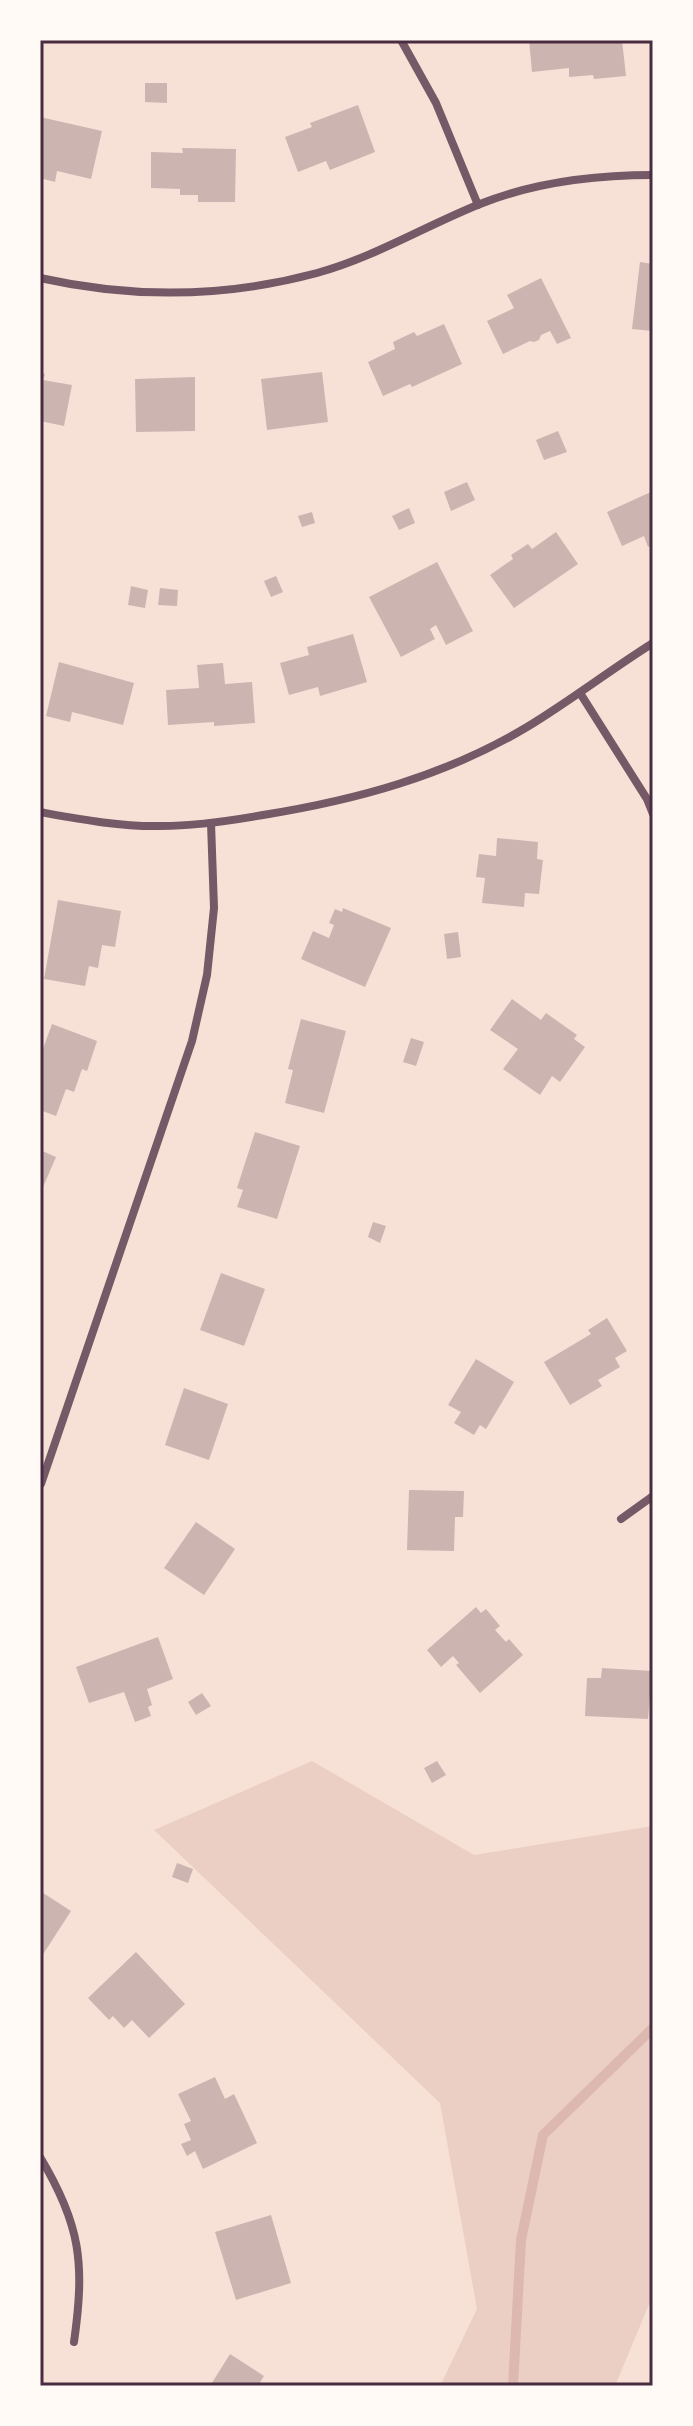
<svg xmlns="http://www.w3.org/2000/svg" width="693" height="2426" font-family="'PT Sans',sans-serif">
	<rect width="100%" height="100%" fill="#f7e1d7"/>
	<polygon fill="#ebcfc5" points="312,1761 474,1855 653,1826 653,2295 615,2386 440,2386 477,2309 440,2103 154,1830"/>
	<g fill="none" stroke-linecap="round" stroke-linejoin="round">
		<polyline stroke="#dcb8b0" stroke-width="10" points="513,2386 521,2240 543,2135 653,2028"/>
	</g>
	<g fill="#ccb4b1">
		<polygon points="529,40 622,40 626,76 594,79 593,75 569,77 569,68 532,72"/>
		<polygon points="145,83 167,83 167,103 145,102"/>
		<polygon points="358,105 375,152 330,170 326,161 298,172 285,137 312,127 310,123"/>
		<polygon points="40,117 102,131 91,179 57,171 55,182 40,178"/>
		<polygon points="182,148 236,149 235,202 198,202 198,195 180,195 180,189 151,188 151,152 183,153"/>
		<polygon points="640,262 653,264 653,331 632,329"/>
		<polygon points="541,278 571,338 557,344 550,331 541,335 539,340 534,342 530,341 503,354 487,321 514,308 507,295"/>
		<polygon points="444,324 462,364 412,387 410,384 383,396 368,362 395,349 393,342 414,332 417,336"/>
		<polygon points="322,372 328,422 267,430 261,379"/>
		<polygon points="40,373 45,374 43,380 72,385 64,426 40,421"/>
		<polygon points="195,377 195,431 136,432 135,379"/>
		<polygon points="558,431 567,452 544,460 536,440"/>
		<polygon points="467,482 475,500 451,511 444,492"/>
		<polygon points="653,491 653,545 648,547 644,536 622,546 607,512"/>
		<polygon points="409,508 415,523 399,530 392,516"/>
		<polygon points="312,512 315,523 302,527 298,516"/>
		<polygon points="556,532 578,564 514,608 490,575 513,559 511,555 528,544 532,549"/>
		<polygon points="437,562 473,631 446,645 436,625 430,629 435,639 401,657 369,597"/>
		<polygon points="276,576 283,592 271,597 264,581"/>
		<polygon points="131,586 148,590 145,608 128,605"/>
		<polygon points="160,588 178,590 177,606 158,605"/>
		<polygon points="353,634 367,682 320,696 318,687 289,695 280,663 309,655 307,647"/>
		<polygon points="59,662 134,683 123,725 72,712 70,722 46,716"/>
		<polygon points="223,663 225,684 252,682 255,723 214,726 214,722 168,725 166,690 199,688 197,665"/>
		<polygon points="497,838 538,842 537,859 543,860 539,894 525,893 524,907 482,903 485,878 476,877 479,854 496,856"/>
		<polygon points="58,900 121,911 115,947 102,945 98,968 89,966 85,986 44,979"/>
		<polygon points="343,908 391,928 365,987 301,959 313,931 329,938 334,925 329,923 335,909 342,912"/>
		<polygon points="458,932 461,957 447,959 444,934"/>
		<polygon points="512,999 541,1020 546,1013 577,1035 574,1039 585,1047 560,1082 552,1076 540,1095 503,1069 518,1049 490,1030"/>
		<polygon points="301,1019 346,1031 324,1113 285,1103 293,1070 288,1069"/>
		<polygon points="52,1024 97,1041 87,1071 82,1069 74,1092 66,1089 56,1116 40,1110 40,1057"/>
		<polygon points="411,1038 424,1042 416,1066 403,1062"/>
		<polygon points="255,1132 300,1146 277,1219 237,1207 243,1190 237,1188"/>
		<polygon points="40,1150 56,1157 40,1194"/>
		<polygon points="373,1222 386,1226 380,1243 368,1237"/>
		<polygon points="221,1273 265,1289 244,1346 200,1330"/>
		<polygon points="607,1318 627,1351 615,1358 620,1367 598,1380 602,1386 570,1405 544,1362 591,1334 588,1330"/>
		<polygon points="476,1359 514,1382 486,1429 480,1425 474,1435 454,1423 461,1412 448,1405"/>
		<polygon points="184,1388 228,1404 209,1460 165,1445"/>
		<polygon points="409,1490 464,1491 463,1517 455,1517 454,1551 407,1550"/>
		<polygon points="196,1522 235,1549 204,1595 164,1568"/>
		<polygon points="476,1607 481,1613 486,1609 500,1626 495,1630 506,1642 509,1639 523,1655 480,1693 456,1665 459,1663 453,1656 441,1667 427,1650"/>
		<polygon points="158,1637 173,1679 147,1689 152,1705 148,1707 151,1716 135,1722 124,1692 89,1703 76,1667"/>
		<polygon points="602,1668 652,1671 648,1719 585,1716 587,1678 601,1678"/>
		<polygon points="202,1693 211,1706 196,1715 188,1702"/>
		<polygon points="437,1761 446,1775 432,1783 424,1768"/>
		<polygon points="177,1863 193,1869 188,1883 172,1877"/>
		<polygon points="40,1891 71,1911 40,1959"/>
		<polygon points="136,1952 185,2004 149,2038 132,2020 124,2028 113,2016 109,2020 88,1998"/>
		<polygon points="215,2077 225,2099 234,2094 257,2143 203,2169 195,2151 187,2156 181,2144 191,2140 184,2124 191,2121 178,2094"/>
		<polygon points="271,2215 291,2283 236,2300 215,2232"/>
		<polygon points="230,2354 264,2376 258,2386 210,2386"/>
	</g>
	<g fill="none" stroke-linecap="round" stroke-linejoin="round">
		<g stroke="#755966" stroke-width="8">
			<polyline points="401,40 436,103 478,205"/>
			<path d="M40,278C134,299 224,298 317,273C375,257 425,226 480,204C535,182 594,175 653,175"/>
			<polyline points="580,693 647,799 653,814"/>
			<path d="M40,812C79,819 121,827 161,826C195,826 229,821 263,815C356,800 445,776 527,727C570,701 610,670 653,643"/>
			<polyline points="41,1484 192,1041 207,975 214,908 211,823"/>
			<polyline points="621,1519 653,1496"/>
			<path d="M40,2157C81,2225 85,2264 74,2342"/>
		</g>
	</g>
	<rect width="693" height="2426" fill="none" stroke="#fffaf5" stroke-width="84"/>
	<rect x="42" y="42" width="609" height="2342" fill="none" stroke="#4a2c40" stroke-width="3"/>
</svg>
